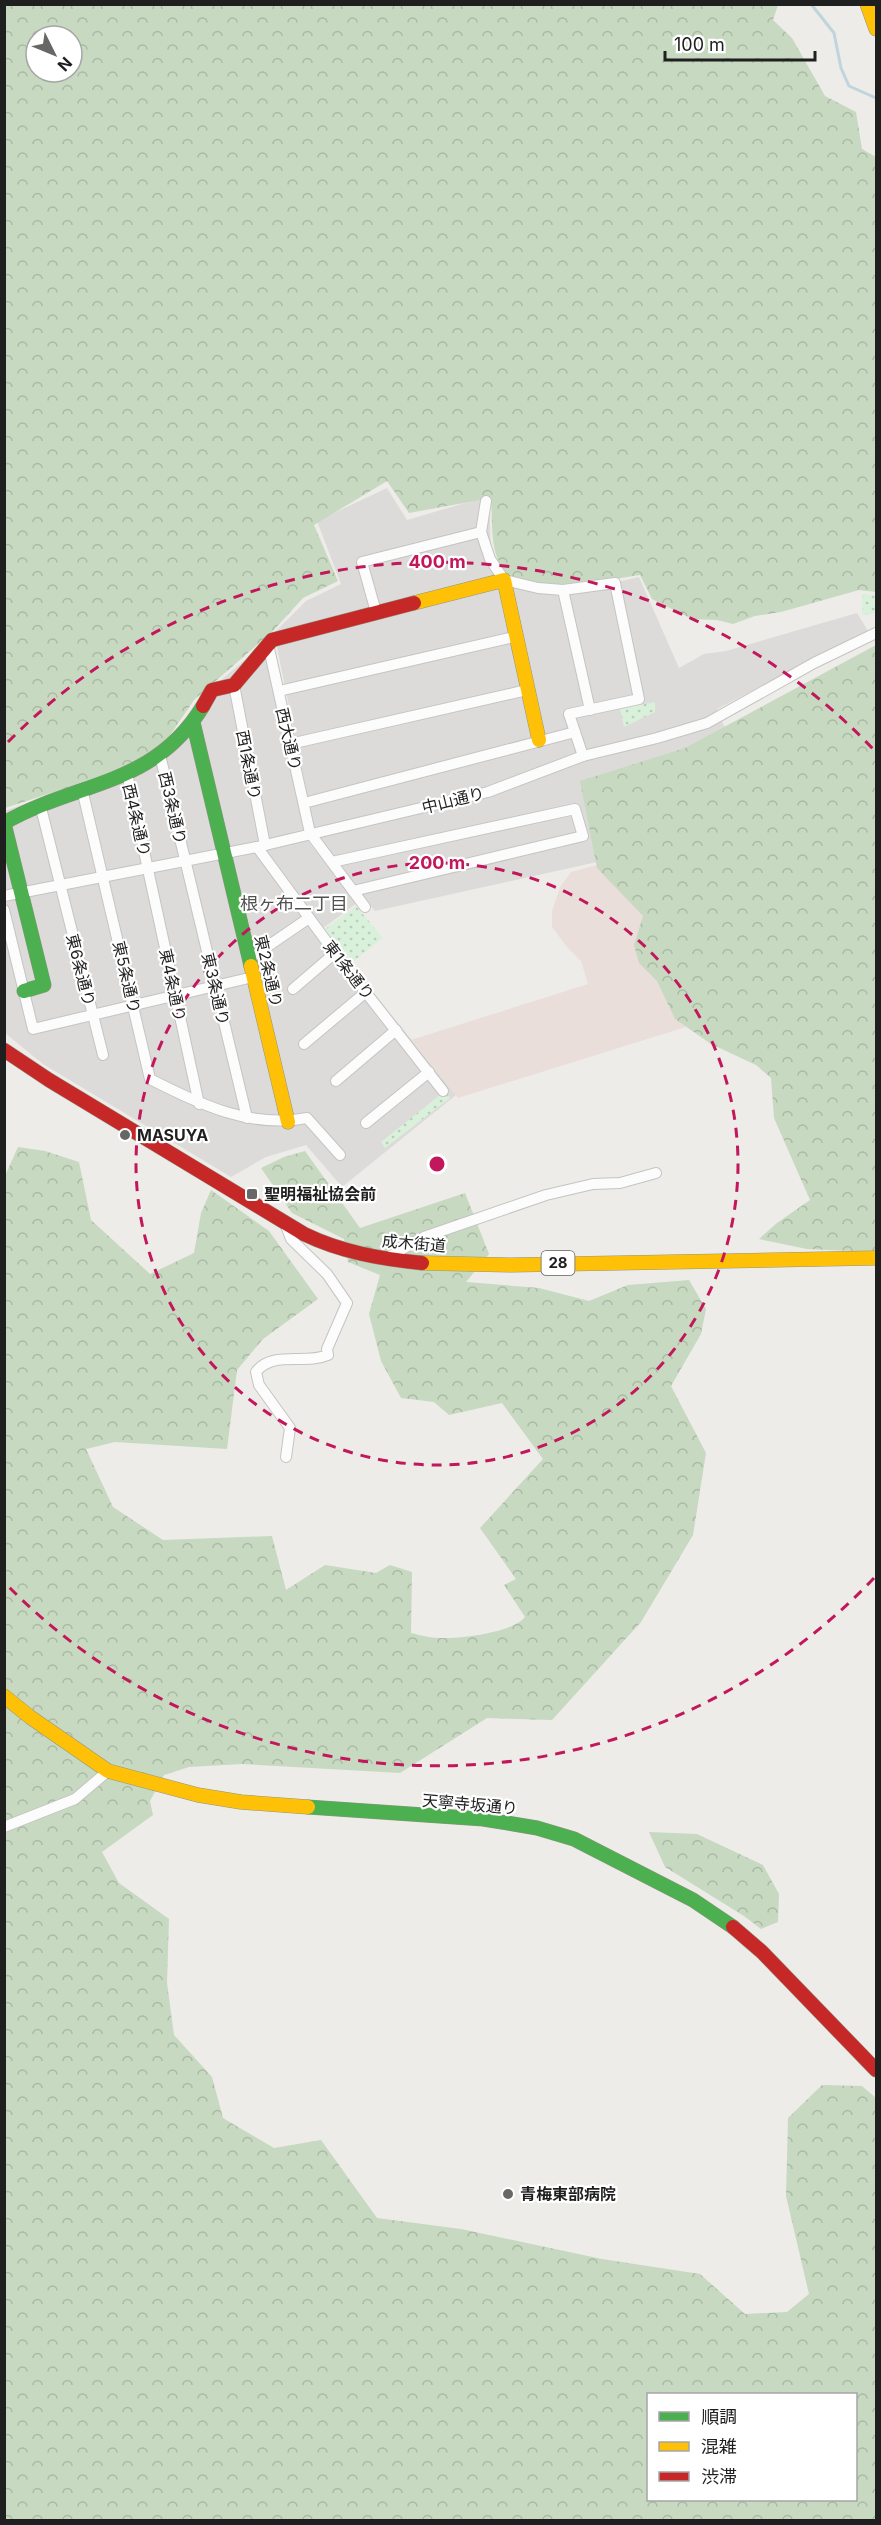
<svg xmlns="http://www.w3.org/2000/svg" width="881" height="2525" font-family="Inter,'Noto Sans JP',sans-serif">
	<defs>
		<pattern id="forest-crowns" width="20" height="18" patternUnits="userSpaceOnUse" patternTransform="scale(1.5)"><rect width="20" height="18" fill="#c7d9c0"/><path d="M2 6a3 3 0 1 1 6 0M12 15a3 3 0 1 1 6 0" fill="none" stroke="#aabaa5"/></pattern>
		<pattern id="park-dots" width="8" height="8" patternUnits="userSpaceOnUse" patternTransform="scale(1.5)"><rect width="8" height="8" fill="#d9f0da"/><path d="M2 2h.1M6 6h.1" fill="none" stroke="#bacdbb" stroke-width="1.8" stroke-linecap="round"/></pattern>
	</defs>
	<rect width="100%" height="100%" fill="#edece8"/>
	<g fill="#dcdbd9">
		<polygon points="387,488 407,520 489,496 491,554 502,583 573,592 639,577 679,668 704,654 726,651 857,613 868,631 717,709 725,728 597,862 375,911 317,842 274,633 306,601 341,584 317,521"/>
		<polygon points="269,640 308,841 357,903 322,929 456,1095 342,1187 306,1145 266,1157 231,1177 43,1064 5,1033 4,811 134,767 164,749 210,689"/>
	</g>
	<polygon fill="#eadedb" points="608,862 648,917 689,1026 458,1098 411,1040 588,984 581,961 567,947 552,927 552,911 560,887 571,872"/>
	<g fill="url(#forest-crowns)" fill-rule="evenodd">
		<path d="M5,5H778L773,20L792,38L825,96L856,112L862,149L876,157V592L859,590L781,612L755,616L733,624L717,620L692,619L652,599L640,575C612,579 523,596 504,570C489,551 493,521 491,498L409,513L387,481L314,525L338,581L303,598L273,631L194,700L162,747L122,770L5,808ZM36,36H72V72H36Z"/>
		<polygon points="876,645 876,1252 807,1249 759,1239 777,1223 810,1200 774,1118 771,1078 756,1065 711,1044 675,1019 657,981 639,963 634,945 643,916 597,868 580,781 685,748"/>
		<path d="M18,1147L45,1151L79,1162L91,1220L150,1274L194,1253L201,1213L211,1190L269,1231L318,1299L263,1339L237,1370L227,1449L115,1442L86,1449L113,1507L163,1540L272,1536L286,1590L325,1565L376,1573L390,1565L412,1572L411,1633C420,1635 430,1638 439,1638C460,1639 512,1633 525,1617L504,1585L516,1579L480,1528L543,1459L502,1403L449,1415L434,1402L401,1398L381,1361L369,1314L380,1275L348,1262L344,1239L292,1213L261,1168L284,1157L305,1151L360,1228L465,1193L489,1254L466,1282L539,1288L589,1301L628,1285L689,1280L706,1309L701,1334L671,1386L706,1453L693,1535L641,1622L552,1720L487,1718L400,1773L242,1764L189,1767L164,1775L150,1801L153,1815L102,1852L119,1883L169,1919L167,1983L174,2035L212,2077L223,2118L274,2148L321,2140L377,2218L461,2229L602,2259L700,2274L745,2314L787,2312L809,2294L786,2196L788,2118L822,2085L862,2086L876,2098V2520H5L4,1178ZM648,2394H856V2500H648Z"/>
		<polygon points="649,1832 697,1834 763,1865 779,1894 778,1922 761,1929 744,1916 665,1867"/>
	</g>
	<g fill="url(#park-dots)">
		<polygon points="862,594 876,595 876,613 862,615"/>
		<polygon points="655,702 655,712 624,727 620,709"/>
		<polygon points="356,906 383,938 351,963 324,930"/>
		<polygon points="445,1091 450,1098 385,1148 381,1142"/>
	</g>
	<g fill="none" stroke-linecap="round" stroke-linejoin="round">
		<polyline stroke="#bfd4dd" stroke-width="3" points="811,4 834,33 841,68 849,86 876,98"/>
		<defs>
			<g id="street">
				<polyline points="486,501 481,532 490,559 504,580 538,588 563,590 615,583 639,699 569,714 583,756"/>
				<polyline points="563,590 590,710"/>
				<polyline points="376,612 362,562 481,532"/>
				<polyline points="268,644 310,833 365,907"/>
				<polyline points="234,685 265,845"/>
				<polyline points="279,691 514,637"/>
				<polyline points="290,744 527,690"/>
				<polyline points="160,755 247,1118"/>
				<polyline points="127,773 199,1104"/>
				<path d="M82,789L150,1079C199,1104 251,1129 307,1118L340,1155"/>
				<polyline points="304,803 575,732"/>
				<polyline points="40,804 103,1055"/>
				<polyline points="257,847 335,953 443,1091"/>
				<polyline points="332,862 575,809 583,836 353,891"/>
				<polyline points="4,896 257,847 488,792 583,756 657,738 707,723 814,663 876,633"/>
				<polyline points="4,910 33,1029 253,977"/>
				<polyline points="249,959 309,918"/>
				<polyline points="293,989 335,953"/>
				<polyline points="304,1044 366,992"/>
				<polyline points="336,1081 396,1030"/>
				<polyline points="366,1123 429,1072"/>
				<path d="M285,1223L291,1239L327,1274L347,1303L327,1349L328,1355C305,1365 272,1350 256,1372L259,1385L290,1428L286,1457"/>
				<polyline points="385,1259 424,1237 546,1195 593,1184 620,1183 656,1173"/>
				<polyline points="4,1827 75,1799 108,1771"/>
			</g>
			<g id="fast">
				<polyline points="193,722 251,966"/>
				<path d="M24,991L44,985L4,823C77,781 154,787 203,706"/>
				<polyline points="308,1807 483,1819 537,1828 574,1839 693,1900 733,1927"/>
			</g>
			<g id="slow">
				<polyline points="867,4 876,29"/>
				<polyline points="414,603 504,580 539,740"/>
				<polyline points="251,966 288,1122"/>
				<polyline points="422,1263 511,1265 876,1258"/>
				<polyline points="4,1696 30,1717 108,1771 198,1795 241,1802 308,1807"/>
			</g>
			<g id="jam">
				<polyline points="203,706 212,690 234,685 272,640 414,603"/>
				<path d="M4,1050L49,1080L304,1234C341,1252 381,1259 422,1263"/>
				<polyline points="733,1927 762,1952 876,2070"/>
			</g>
		</defs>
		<use href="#street" stroke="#c4c4c2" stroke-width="12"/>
		<use href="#fast" stroke="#929582" stroke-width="15"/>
		<use href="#slow" stroke="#929582" stroke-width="15"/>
		<use href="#jam" stroke="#929582" stroke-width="15"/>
		<use href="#street" stroke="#fcfcfc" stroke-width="10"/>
		<use href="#fast" stroke="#4caf50" stroke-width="14"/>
		<use href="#slow" stroke="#ffc107" stroke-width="14"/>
		<use href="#jam" stroke="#c62828" stroke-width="14"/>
	</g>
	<g fill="none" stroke="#c2185b" stroke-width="3" stroke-dasharray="10 8">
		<circle cx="437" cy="1164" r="301"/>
		<path d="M874 1578A602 602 0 0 1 8 1586M8 742A602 602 0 0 1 874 750"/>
	</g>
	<g fill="#676765" stroke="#fff" stroke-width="2">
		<circle cx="125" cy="1135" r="6"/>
		<rect x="246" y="1188" width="12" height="12" rx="3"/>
		<circle cx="508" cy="2194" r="6"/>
	</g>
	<g text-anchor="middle" stroke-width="4.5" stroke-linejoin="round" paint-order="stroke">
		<rect fill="#fff" stroke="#626262" stroke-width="1.5" x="541.5" y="1251" width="33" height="24" rx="4.5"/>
		<g font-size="15" font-weight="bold" fill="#1f1f1f">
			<text x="558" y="1268">28</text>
		</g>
		<g font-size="16" fill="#1f1f1f" stroke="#fff">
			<text transform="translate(289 739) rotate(77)" y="6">西大通り</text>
			<text transform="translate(249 765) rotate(79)" y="6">西1条通り</text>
			<text transform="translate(453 800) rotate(-14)" y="6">中山通り</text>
			<text transform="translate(173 808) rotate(77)" y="6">西3条通り</text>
			<text transform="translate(137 820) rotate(77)" y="6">西4条通り</text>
			<text transform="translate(81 970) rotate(76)" y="6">東6条通り</text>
			<text transform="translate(349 970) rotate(52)" y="6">東1条通り</text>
			<text transform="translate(269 971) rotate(77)" y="6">東2条通り</text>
			<text transform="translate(127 977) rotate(77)" y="6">東5条通り</text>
			<text transform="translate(173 985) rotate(78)" y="6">東4条通り</text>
			<text transform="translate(216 989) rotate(77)" y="6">東3条通り</text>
			<text transform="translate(414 1243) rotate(5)" y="6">成木街道</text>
			<text transform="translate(470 1804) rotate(5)" y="6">天寧寺坂通り</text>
		</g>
		<g font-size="16" font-weight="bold" fill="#1f1f1f" stroke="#fff" text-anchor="start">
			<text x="137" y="1141">MASUYA</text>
			<text x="264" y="1200">聖明福祉協会前</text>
			<text x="520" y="2200">青梅東部病院</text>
		</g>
		<g font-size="18" fill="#525252" stroke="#fff">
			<text x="294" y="910">根ヶ布二丁目</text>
		</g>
	</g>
	<circle cx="437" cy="1164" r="9" fill="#c2185b" stroke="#fff" stroke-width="3"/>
	<g font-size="18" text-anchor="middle" font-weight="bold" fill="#c2185b" stroke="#fff" stroke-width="4.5" stroke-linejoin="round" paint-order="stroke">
		<text x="437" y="568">400 m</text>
		<text x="437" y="869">200 m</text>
	</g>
	<rect width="881" height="2525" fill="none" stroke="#1f1f1f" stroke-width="12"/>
	<rect x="647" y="2393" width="210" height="108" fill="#ffffff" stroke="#a5a5a5" stroke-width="1.5"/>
	<rect x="659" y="2412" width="30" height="9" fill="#4caf50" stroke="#a5a5a5" stroke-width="1.5"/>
	<text x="701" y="2423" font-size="18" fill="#1f1f1f">順調</text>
	<rect x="659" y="2442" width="30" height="9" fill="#ffc107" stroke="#a5a5a5" stroke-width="1.5"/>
	<text x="701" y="2453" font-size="18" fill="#1f1f1f">混雑</text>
	<rect x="659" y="2472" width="30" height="9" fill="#c62828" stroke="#a5a5a5" stroke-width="1.5"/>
	<text x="701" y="2483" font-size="18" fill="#1f1f1f">渋滞</text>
	<g transform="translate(54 54) rotate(133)"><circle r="28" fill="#ffffff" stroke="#a5a5a5" stroke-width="1.5"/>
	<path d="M0-4.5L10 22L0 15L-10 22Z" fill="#676765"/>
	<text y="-9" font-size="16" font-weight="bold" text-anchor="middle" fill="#1f1f1f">N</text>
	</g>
	<path d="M665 51v9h150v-9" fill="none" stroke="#1f1f1f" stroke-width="3"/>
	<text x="674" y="51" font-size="18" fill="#1f1f1f" stroke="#ffffff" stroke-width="4.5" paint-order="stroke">100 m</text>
</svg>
